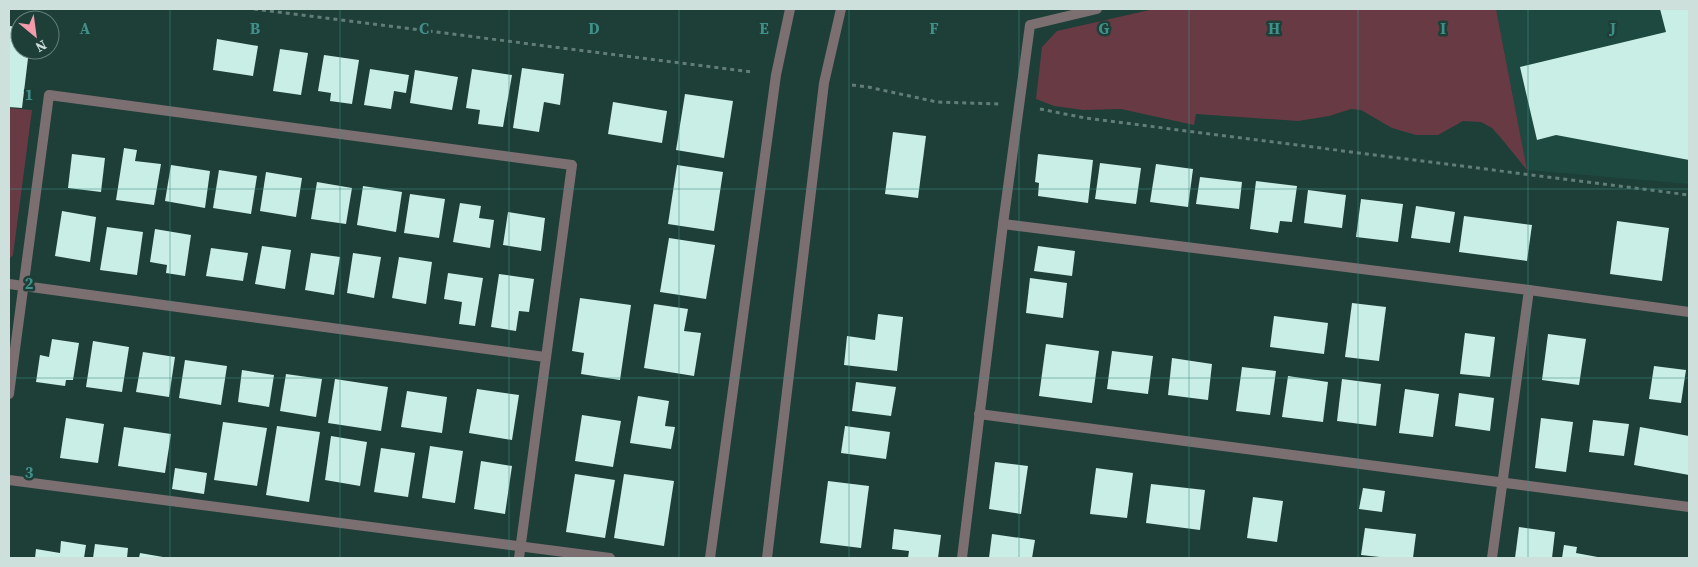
<svg xmlns="http://www.w3.org/2000/svg" width="1698" height="567" font-family="'Source Serif 4',serif">
	<rect width="100%" height="100%" fill="#1e3e38"/>
	<polygon fill="#1e4941" points="1496,9 1689,9 1689,184 1527,170"/>
	<g fill="#683b44">
		<polygon points="1154,9 1496,9 1527,170 1501,138 1492,128 1481,122 1463,121 1438,135 1416,135 1392,128 1361,110 1351,109 1329,116 1298,121 1196,114 1194,125 1121,109 1083,110 1054,106 1036,99 1042,47 1057,31"/>
		<polygon points="9,108 32,110 13,255 9,259"/>
	</g>
	<g fill="#c9eee5">
		<polygon points="1660,9 1689,9 1689,160 1556,135 1537,140 1520,67 1666,32"/>
		<polygon points="9,26 20,27 20,50 29,50 22,108 9,107"/>
		<polygon points="217,39 258,46 253,76 213,70"/>
		<polygon points="280,49 308,53 301,95 273,91"/>
		<polygon points="324,55 359,60 352,104 330,101 331,93 318,91"/>
		<polygon points="522,68 564,74 560,105 544,102 539,132 513,128"/>
		<polygon points="370,69 409,75 406,93 394,91 391,109 364,105"/>
		<polygon points="472,69 512,75 503,127 478,124 480,110 466,108"/>
		<polygon points="415,70 458,77 452,110 410,103"/>
		<polygon points="685,94 733,101 724,158 676,150"/>
		<polygon points="613,102 667,111 662,143 608,134"/>
		<polygon points="893,132 926,136 918,198 885,194"/>
		<polygon points="124,148 137,150 135,161 161,164 154,205 116,200"/>
		<polygon points="72,154 105,158 101,192 68,188"/>
		<polygon points="1038,154 1093,160 1088,203 1038,196 1039,183 1035,182"/>
		<polygon points="1100,163 1141,168 1136,204 1095,199"/>
		<polygon points="1156,164 1193,169 1188,207 1150,202"/>
		<polygon points="171,165 210,171 205,208 165,201"/>
		<polygon points="677,165 723,172 714,231 668,224"/>
		<polygon points="219,170 257,176 251,214 213,208"/>
		<polygon points="266,172 302,178 296,217 260,211"/>
		<polygon points="1200,177 1242,182 1239,209 1196,204"/>
		<polygon points="1256,181 1297,186 1292,222 1280,221 1278,233 1250,229"/>
		<polygon points="317,182 352,188 346,224 311,219"/>
		<polygon points="363,186 402,192 396,232 357,225"/>
		<polygon points="1308,190 1346,195 1342,228 1304,223"/>
		<polygon points="410,194 445,199 439,238 404,233"/>
		<polygon points="1361,199 1403,204 1398,242 1356,237"/>
		<polygon points="460,203 481,206 479,218 494,220 490,248 453,242"/>
		<polygon points="1416,206 1455,212 1450,243 1411,238"/>
		<polygon points="62,211 96,217 90,262 55,256"/>
		<polygon points="508,212 545,218 541,251 503,245"/>
		<polygon points="1464,216 1532,225 1527,261 1459,252"/>
		<polygon points="1617,221 1669,228 1662,281 1610,274"/>
		<polygon points="107,227 143,232 137,275 100,270"/>
		<polygon points="155,229 191,235 185,276 166,273 167,265 150,262"/>
		<polygon points="669,238 715,245 706,299 660,292"/>
		<polygon points="262,246 291,250 285,289 255,284"/>
		<polygon points="1038,246 1075,251 1072,276 1034,271"/>
		<polygon points="211,248 248,253 243,281 206,276"/>
		<polygon points="311,253 340,257 334,295 305,290"/>
		<polygon points="353,253 381,257 374,298 347,293"/>
		<polygon points="399,257 432,262 426,304 392,298"/>
		<polygon points="448,273 483,278 475,326 459,324 462,302 444,299"/>
		<polygon points="499,274 534,279 529,312 519,311 516,331 491,327"/>
		<polygon points="1030,278 1067,283 1063,318 1026,313"/>
		<polygon points="580,298 631,305 620,380 581,374 584,353 572,351"/>
		<polygon points="1352,303 1386,307 1379,361 1345,357"/>
		<polygon points="654,304 688,309 684,331 701,333 694,376 644,368"/>
		<polygon points="878,314 903,317 897,371 844,365 847,336 875,340"/>
		<polygon points="1274,316 1328,323 1324,354 1270,347"/>
		<polygon points="1465,333 1495,337 1490,377 1460,374"/>
		<polygon points="1548,334 1586,339 1579,385 1542,380"/>
		<polygon points="52,339 79,343 73,380 66,380 65,386 36,382 40,355 49,357"/>
		<polygon points="93,341 129,347 122,392 86,387"/>
		<polygon points="1046,344 1099,351 1092,403 1039,396"/>
		<polygon points="1112,351 1153,356 1148,394 1107,389"/>
		<polygon points="143,352 175,357 169,397 136,392"/>
		<polygon points="1172,358 1212,364 1208,400 1168,395"/>
		<polygon points="185,360 227,366 221,405 179,398"/>
		<polygon points="1654,366 1686,370 1681,403 1649,399"/>
		<polygon points="1242,367 1276,371 1270,415 1236,411"/>
		<polygon points="242,370 274,375 269,407 238,402"/>
		<polygon points="286,374 322,379 316,417 280,411"/>
		<polygon points="1288,376 1328,382 1323,422 1282,417"/>
		<polygon points="335,379 388,387 381,431 328,423"/>
		<polygon points="1342,379 1381,384 1376,426 1337,421"/>
		<polygon points="856,382 896,387 891,416 852,411"/>
		<polygon points="477,389 519,395 512,440 469,433"/>
		<polygon points="1405,389 1439,394 1433,437 1399,433"/>
		<polygon points="407,391 447,397 442,433 401,427"/>
		<polygon points="1459,393 1494,398 1490,431 1455,426"/>
		<polygon points="638,396 669,401 665,426 675,427 671,449 630,443"/>
		<polygon points="582,415 621,421 613,467 575,461"/>
		<polygon points="66,418 104,424 98,463 60,458"/>
		<polygon points="1541,418 1573,422 1566,472 1535,468"/>
		<polygon points="1593,420 1629,424 1624,456 1589,452"/>
		<polygon points="223,422 267,428 257,486 214,480"/>
		<polygon points="277,426 320,432 309,502 266,495"/>
		<polygon points="845,426 890,432 886,459 841,453"/>
		<polygon points="124,427 171,434 165,473 118,466"/>
		<polygon points="1640,427 1689,436 1689,475 1634,465"/>
		<polygon points="331,436 367,442 360,486 325,480"/>
		<polygon points="430,446 463,451 455,503 422,498"/>
		<polygon points="381,448 415,453 408,497 374,492"/>
		<polygon points="481,461 512,466 505,514 474,509"/>
		<polygon points="995,462 1028,466 1021,514 989,509"/>
		<polygon points="175,468 207,473 204,494 172,489"/>
		<polygon points="1096,468 1133,473 1127,518 1090,514"/>
		<polygon points="575,474 615,480 605,538 566,532"/>
		<polygon points="624,474 674,481 664,546 614,538"/>
		<polygon points="828,481 869,486 861,548 820,543"/>
		<polygon points="1151,484 1205,490 1200,530 1146,523"/>
		<polygon points="1363,488 1385,491 1382,512 1359,509"/>
		<polygon points="1253,497 1283,501 1277,542 1247,538"/>
		<polygon points="1519,527 1555,532 1552,558 1515,558"/>
		<polygon points="1365,528 1416,534 1413,558 1389,558 1361,555"/>
		<polygon points="894,529 941,535 938,558 908,558 909,551 892,549"/>
		<polygon points="992,534 1035,540 1032,558 989,558"/>
		<polygon points="61,541 86,545 84,558 35,558 36,549 60,553"/>
		<polygon points="95,544 128,548 127,558 93,558"/>
		<polygon points="1564,545 1577,547 1576,553 1603,558 1562,558"/>
		<polygon points="140,553 163,557 163,558 139,558"/>
	</g>
	<g fill="none" stroke-linecap="round" stroke-linejoin="round">
		<g stroke="#627d77" stroke-width="3" stroke-dasharray="4 4" stroke-linecap="butt">
			<polyline points="254,9 752,72"/>
			<polyline points="852,85 868,87 937,102 999,104"/>
			<polyline points="1040,109 1085,118 1689,195"/>
		</g>
		<g stroke="#7c6f71" stroke-width="10">
			<polyline points="1003,224 1529,290 1689,312"/>
			<polyline points="9,284 545,357"/>
			<polyline points="9,394 49,95 572,165 519,558"/>
			<polyline points="979,414 1689,507"/>
			<polyline points="9,480 610,558"/>
			<polyline points="710,558 776,75 790,9"/>
			<polyline points="767,558 824,83 841,9"/>
			<polyline points="962,558 1003,224 1030,25 1097,9"/>
			<polyline points="1492,558 1529,290"/>
		</g>
	</g>
	<path fill="none" stroke="#3f9089" stroke-width="1" stroke-opacity="0.55" d="M170,9V558M340,9V558M509,9V558M679,9V558M849,9V558M1019,9V558M1189,9V558M1358,9V558M1528,9V558M9,189H1689M9,378H1689"/>
	<g font-size="16" text-anchor="middle" font-weight="bold" fill="#3f9089" stroke="#1e3e38" stroke-width="5" stroke-linejoin="round" paint-order="stroke">
		<text x="85" y="34">A</text>
		<text x="255" y="34">B</text>
		<text x="424" y="34">C</text>
		<text x="594" y="34">D</text>
		<text x="764" y="34">E</text>
		<text x="934" y="34">F</text>
		<text x="1104" y="34">G</text>
		<text x="1274" y="34">H</text>
		<text x="1443" y="34">I</text>
		<text x="1613" y="34">J</text>
		<text x="29" y="100">1</text>
		<text x="29" y="289">2</text>
		<text x="29" y="478">3</text>
	</g>
	<rect width="1698" height="567" fill="none" stroke="#cee0db" stroke-width="20"/>
	<g transform="translate(35 35) rotate(151)"><circle r="24" fill="#1e3e38" stroke="#647f79"/>
	<path d="M0-4L9 19L0 12L-9 19Z" fill="#f39aab"/>
	<text y="-8" font-size="14" font-weight="bold" text-anchor="middle" fill="#cee0db">N</text>
	</g>
</svg>
